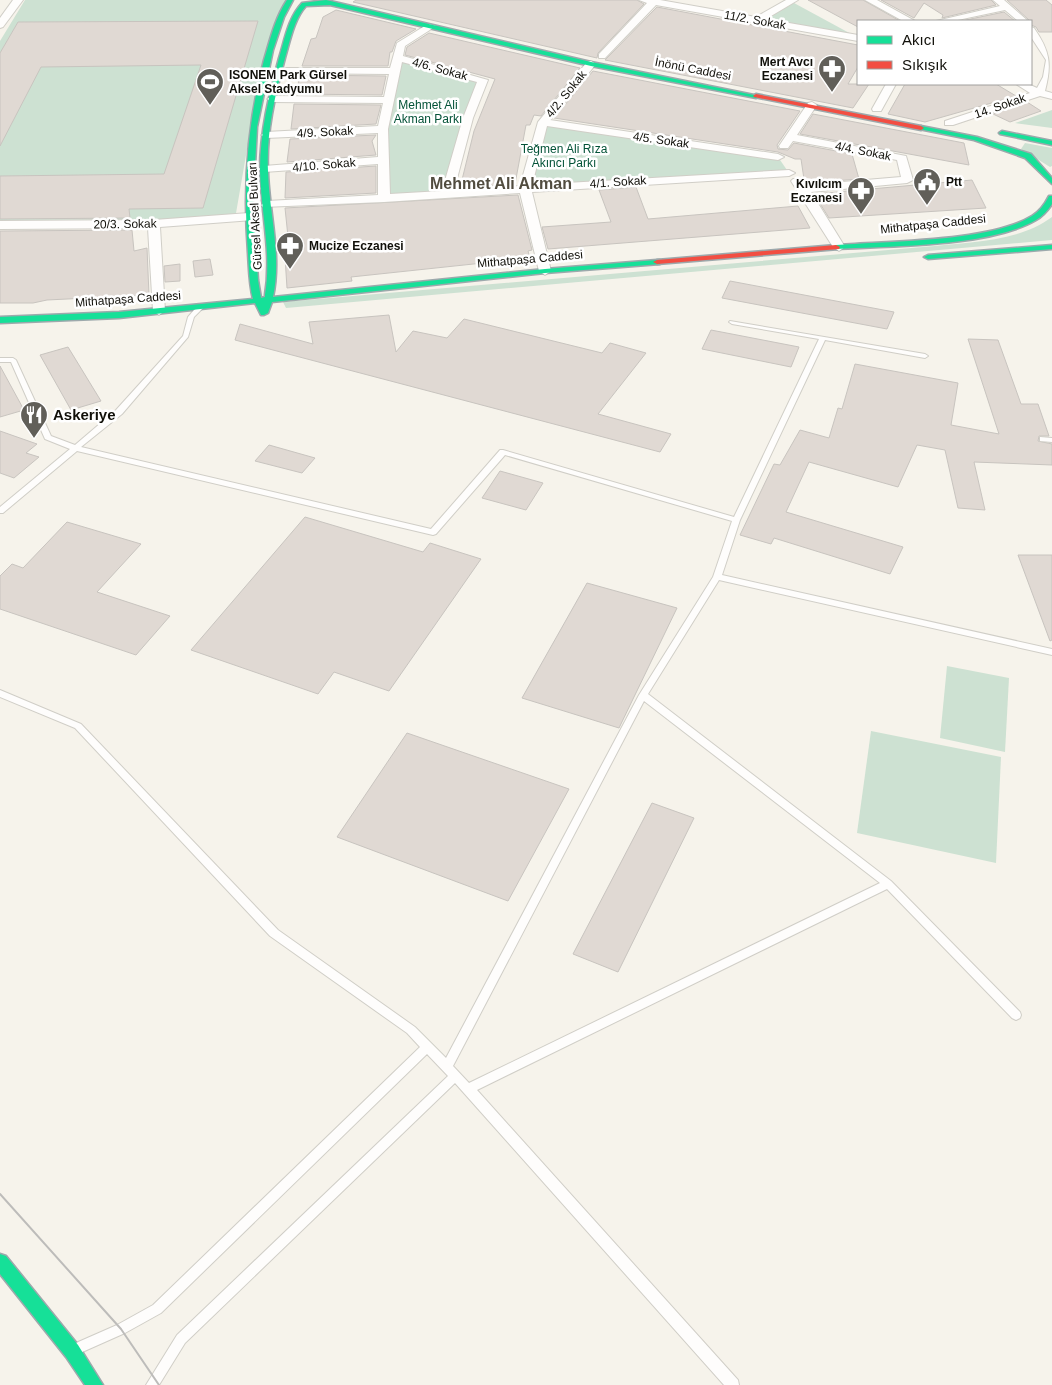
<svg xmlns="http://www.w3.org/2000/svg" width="1052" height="1385" font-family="Arial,sans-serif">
	<rect width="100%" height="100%" fill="#f6f3eb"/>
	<g fill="#cde1d2">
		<polygon points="25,0 290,0 260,74 235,219 0,220 0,41"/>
		<polygon points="794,3 853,35 766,19"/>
		<polygon points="397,58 483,80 447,194 384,199 383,129"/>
		<polygon points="1052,110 1052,128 1015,123"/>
		<polygon points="543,122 778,157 789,173 525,189"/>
		<polygon points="1025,143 1052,148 1052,166 1050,167 1021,149"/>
		<path d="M1052,217V240L286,308L283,302L923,247C966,242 1017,243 1052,217Z"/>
		<polygon points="947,666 1009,678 1005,752 940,738"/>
		<polygon points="871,731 1001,757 996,863 857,833"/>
	</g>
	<g fill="#e0d9d3" stroke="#c8c4bf">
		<polygon points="356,0 637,0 644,4 598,53 597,58 353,2"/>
		<polygon points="808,0 863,0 900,21 858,21 858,27"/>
		<polygon points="881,0 991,0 996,5 942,18 943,15 924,3 914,18"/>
		<polygon points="1007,0 1046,0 1052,5 1052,32 1039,32 1036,27 1031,25 1029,20"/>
		<polygon points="657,7 858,45 858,67 848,84 869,84 853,108 605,60"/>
		<polygon points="336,10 416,29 396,41 392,52 390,52 388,66 302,66 311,39 316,38 323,17"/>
		<polygon points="1004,12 1015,21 961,21"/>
		<polygon points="258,21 203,208 129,209 130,218 0,219 0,176 164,174 201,65 41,67 0,146 0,53 18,22"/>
		<polygon points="429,33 580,68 541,116 534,115 530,125 526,125 515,184 460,188 474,131 495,79 405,55 407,47"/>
		<polygon points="593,71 800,111 777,145 778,149 788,150 794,143 852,154 859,179 808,183 804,179 801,159 795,159 778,152 554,118"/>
		<polygon points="300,75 386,76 382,95 296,94"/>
		<polygon points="905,84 996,84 1016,96 925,122 888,114"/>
		<polygon points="1027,102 1041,111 1010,122 993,114"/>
		<polygon points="294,104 381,105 376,124 291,129"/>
		<polygon points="813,114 964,143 969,165 800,134"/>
		<polygon points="376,135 372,141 376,155 287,162 290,139"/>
		<polygon points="376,166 376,193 285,198 286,172"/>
		<polygon points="972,180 986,208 829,218 814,194"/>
		<polygon points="636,187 648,219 798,206 810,228 548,249 542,227 611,222 599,190"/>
		<polygon points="518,195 532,250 528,251 530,258 351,277 352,281 287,288 285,257 290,256 285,208"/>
		<polygon points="132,230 134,251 147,248 149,295 47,300 33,303 0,303 0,231"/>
		<polygon points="210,259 213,275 195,277 193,261"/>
		<polygon points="180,264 180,281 165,282 164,266"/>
		<polygon points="730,281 894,312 887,329 722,298"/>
		<polygon points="389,315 396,352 413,331 447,338 464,319 602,353 610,343 646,353 598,414 671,434 660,452 235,340 240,324 313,344 309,322"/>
		<polygon points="711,330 799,347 791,367 702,349"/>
		<polygon points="968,339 998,340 1021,404 1038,404 1049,436 1039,436 1038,441 1052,444 1052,465 974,462 985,510 958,508 945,450 917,445 898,487 809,462 786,512 903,547 890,574 774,538 771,544 740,535 774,464 780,465 800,430 829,438 838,408 842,409 855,364 958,383 951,425 999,434"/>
		<polygon points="68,347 101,401 71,410 40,355"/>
		<polygon points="0,366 24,410 0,417"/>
		<polygon points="0,431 37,444 26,453 39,457 14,478 0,473"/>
		<polygon points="269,445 315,458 302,473 255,461"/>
		<polygon points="500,471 543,483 526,510 482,498"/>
		<polygon points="305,517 423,552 430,543 481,559 389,691 334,672 318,694 191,650"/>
		<polygon points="67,522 141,544 97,592 170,616 136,655 0,609 0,576 12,564 23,568"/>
		<polygon points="1018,555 1052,555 1052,640 1050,641"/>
		<polygon points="587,583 677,608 619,728 522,698"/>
		<polygon points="407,733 569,789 508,901 337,837"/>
		<polygon points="652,803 694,818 618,972 573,954"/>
	</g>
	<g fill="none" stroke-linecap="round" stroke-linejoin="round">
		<defs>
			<g id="lane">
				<path d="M200,306L203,308L194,317L188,337L122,414L81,447L431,529L500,450H503L734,517L819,339L732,324L729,322L730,321L925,354L928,356L925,358L825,340L740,520L722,575L1052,649V655L719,580L648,694L891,881L1020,1012L1021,1015L1020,1018L1016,1020L1012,1018L887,889L477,1090L738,1380L739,1385H724L455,1083L185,1343L159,1385H146L177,1335L448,1076L427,1054L161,1313L125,1333L80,1353L76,1351L74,1347L76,1343L117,1325L153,1305L420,1047L407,1033L270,936L75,728L0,697V690L81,724L278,930L415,1027L446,1058L639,695L713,577L732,521L505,455L436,534L433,535L77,451L3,513H0V507L70,449L45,439L11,362H0V358H13L16,360L51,436L75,445L116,410L183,336L188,317L194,310ZM644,701L880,883L469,1083L453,1066Z"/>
				<polygon points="1040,437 1052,438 1052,442 1040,441"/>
			</g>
			<g id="street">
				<polygon points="13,0 23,0 3,27 0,28 0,18"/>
				<polygon points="639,0 660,0 756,17 786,0 798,0 766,19 858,35 858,41 656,5 605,58 599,58 599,54 647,3"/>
				<polygon points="865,0 877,0 915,21 903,21"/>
				<polygon points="993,0 1004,0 1028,21 1018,21 1005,10 953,21 936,21 1000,6"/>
				<path d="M428,24L436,26L405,46L403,56L488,80L473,118L454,190L520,186L538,122L587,62L591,61L596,64L550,120L778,154L784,157L778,160L547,126L532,185L789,170L795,173L789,176L532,192L551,271L545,275L539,271L520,193L384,202L263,207L261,205L267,201L378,195V164L264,172L258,169L264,166L378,157V133L266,138L261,135L266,132L378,126L383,103L272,102L267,99L272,96L384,97L389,74L280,73L275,70L276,68H390L397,43ZM402,62L477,82L463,118L442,191L390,194L388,129Z"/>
				<path d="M1031,27L1034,28C1050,51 1052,64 1045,91L1052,93V99L1040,96L953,125H945V121L1030,93L1016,84H1028L1037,88L1043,77L1046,60L1031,37Z"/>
				<polygon points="886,84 896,84 881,111 873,111 872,109"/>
				<polygon points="812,102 817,105 797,135 906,156 913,180 907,183 811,192 845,247 839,251 833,247 791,181 793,179 801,179 807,185 901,177 897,160 793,141 788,148 780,148 779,146 808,103"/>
				<polygon points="249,213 255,217 253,220 160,227 165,311 159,315 153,311 148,228 0,229 0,221 154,220"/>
			</g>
			<g id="fast">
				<path d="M287,0H293L284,17L273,50L257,127L253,205L258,280L261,298L265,297V295C272,253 261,213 260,170C260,132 269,95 279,58C285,39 288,18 302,3L326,0L591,62L759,96L756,98L591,66L330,5L306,6C294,19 290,41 285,58C275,95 266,133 268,171C269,213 282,255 273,297L545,269L657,260H660V264L545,273L272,302L268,313L264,315H261L255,303L119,318L0,323V317L119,312L253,299C249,284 249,268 248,253C243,188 247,124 264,60C270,40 275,18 287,0Z"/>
				<polygon points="921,126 977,137 1031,154 1052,178 1052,184 1025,158 974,140 919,129 918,128"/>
				<polygon points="1002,131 1052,141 1052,145 1000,134 999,133"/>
				<path d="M1049,196H1052V204C1048,210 1043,216 1036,220C990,247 890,246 836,249L832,247L836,245C886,241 990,242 1032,216C1039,212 1045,204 1049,196Z"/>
				<polygon points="1052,245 1052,249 928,259 924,257 928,255"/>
				<polygon points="0,1254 6,1256 78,1345 103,1385 85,1385 66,1357 0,1274"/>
			</g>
			<g id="jam">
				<polygon points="756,94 921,126 924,128 921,130 754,97 753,96"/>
				<polygon points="836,245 840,247 839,249 657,264 653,262 657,260"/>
			</g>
		</defs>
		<use href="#lane" stroke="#d0cec7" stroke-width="2"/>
		<use href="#street" stroke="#d0cec7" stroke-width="2"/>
		<use href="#fast" stroke="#9da9ac" stroke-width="3"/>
		<use href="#jam" stroke="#9da9ac" stroke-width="3"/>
		<use href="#lane" fill="#fefdfc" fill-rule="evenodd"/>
		<use href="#street" fill="#fefdfc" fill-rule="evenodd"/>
		<use href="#fast" fill="#16e098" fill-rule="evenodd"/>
		<use href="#jam" fill="#f24e42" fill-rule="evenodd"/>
		<polyline stroke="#bdbcba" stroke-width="2" points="0,1194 121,1329 159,1385"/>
	</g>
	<defs>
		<symbol id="pharmacy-pin" viewBox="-11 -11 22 30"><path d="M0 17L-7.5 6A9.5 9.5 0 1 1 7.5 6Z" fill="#615f59" stroke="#fff"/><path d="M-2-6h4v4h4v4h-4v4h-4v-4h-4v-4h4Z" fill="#fff"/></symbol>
		<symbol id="stadium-pin" viewBox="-11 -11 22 30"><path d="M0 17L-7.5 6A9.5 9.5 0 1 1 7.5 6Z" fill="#615f59" stroke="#fff"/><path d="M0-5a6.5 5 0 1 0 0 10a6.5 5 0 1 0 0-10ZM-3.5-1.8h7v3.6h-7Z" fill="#fff"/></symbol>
		<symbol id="civic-pin" viewBox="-11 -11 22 30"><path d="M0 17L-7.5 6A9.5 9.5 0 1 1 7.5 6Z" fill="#615f59" stroke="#fff"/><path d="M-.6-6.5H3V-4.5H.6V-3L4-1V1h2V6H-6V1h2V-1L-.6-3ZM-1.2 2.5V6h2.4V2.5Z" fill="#fff"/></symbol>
		<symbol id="restaurant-pin" viewBox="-11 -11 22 30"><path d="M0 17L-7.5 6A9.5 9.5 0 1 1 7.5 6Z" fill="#615f59" stroke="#fff"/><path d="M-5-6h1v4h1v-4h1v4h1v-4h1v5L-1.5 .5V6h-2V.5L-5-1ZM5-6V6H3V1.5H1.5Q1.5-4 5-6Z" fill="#fff"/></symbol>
	</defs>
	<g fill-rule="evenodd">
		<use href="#pharmacy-pin" x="816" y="53" width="32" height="43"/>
		<use href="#stadium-pin" x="194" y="66" width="32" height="43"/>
		<use href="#civic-pin" x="911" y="166" width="32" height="43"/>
		<use href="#pharmacy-pin" x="845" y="175" width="32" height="43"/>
		<use href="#pharmacy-pin" x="274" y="230" width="32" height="43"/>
		<use href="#restaurant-pin" x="18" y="399" width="32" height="43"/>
	</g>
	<g text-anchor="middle" stroke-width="5" stroke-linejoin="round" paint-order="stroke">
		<g font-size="12" fill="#11100a" stroke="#fff">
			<text transform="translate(755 20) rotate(10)" y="4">11/2. Sokak</text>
			<text transform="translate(440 69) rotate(15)" y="4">4/6. Sokak</text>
			<text transform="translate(693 69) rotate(11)" y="4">İnönü Caddesi</text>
			<text transform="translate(566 94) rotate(-51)" y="4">4/2. Sokak</text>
			<text transform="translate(1000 106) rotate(-19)" y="4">14. Sokak</text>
			<text transform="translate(325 132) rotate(-3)" y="4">4/9. Sokak</text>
			<text transform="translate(661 140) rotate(8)" y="4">4/5. Sokak</text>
			<text transform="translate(863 151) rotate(11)" y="4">4/4. Sokak</text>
			<text transform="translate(324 165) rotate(-5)" y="4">4/10. Sokak</text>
			<text transform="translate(618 182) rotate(-4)" y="4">4/1. Sokak</text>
			<text transform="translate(255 216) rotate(-93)" y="4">Gürsel Aksel Bulvarı</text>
			<text transform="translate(125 224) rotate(-1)" y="4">20/3. Sokak</text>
			<text transform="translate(933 224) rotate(-6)" y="4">Mithatpaşa Caddesi</text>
			<text transform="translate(530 259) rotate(-5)" y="4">Mithatpaşa Caddesi</text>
			<text transform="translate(128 299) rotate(-4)" y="4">Mithatpaşa Caddesi</text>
		</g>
		<g font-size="12" font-weight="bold" fill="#11100a" stroke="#fff" text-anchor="start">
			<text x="813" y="66" text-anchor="end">Mert Avcı<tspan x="813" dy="14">Eczanesi</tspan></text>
			<text x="229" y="79">ISONEM Park Gürsel<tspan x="229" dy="14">Aksel Stadyumu</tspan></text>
			<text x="946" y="186">Ptt</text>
			<text x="842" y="188" text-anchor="end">Kıvılcım<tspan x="842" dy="14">Eczanesi</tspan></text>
			<text x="309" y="250">Mucize Eczanesi</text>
		</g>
		<g font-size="12" fill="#035237" stroke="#fff">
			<text x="428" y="109">Mehmet Ali<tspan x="428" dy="14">Akman Parkı</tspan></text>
			<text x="564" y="153">Teğmen Ali Rıza<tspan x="564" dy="14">Akıncı Parkı</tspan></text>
		</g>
		<g font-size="15" font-weight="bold" fill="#11100a" stroke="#fff" text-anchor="start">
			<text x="53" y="420">Askeriye</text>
		</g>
		<g font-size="16" font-weight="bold" fill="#514c3f" stroke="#fff">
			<text x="501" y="189">Mehmet Ali Akman</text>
		</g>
	</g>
	<rect x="857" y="20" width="175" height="65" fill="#ffffff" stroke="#a09f9d"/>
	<rect x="867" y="36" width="25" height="8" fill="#16e098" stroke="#a09f9d"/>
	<text x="902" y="45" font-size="15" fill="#11100a">Akıcı</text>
	<rect x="867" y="61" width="25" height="8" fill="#f24e42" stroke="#a09f9d"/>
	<text x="902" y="70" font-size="15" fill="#11100a">Sıkışık</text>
</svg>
